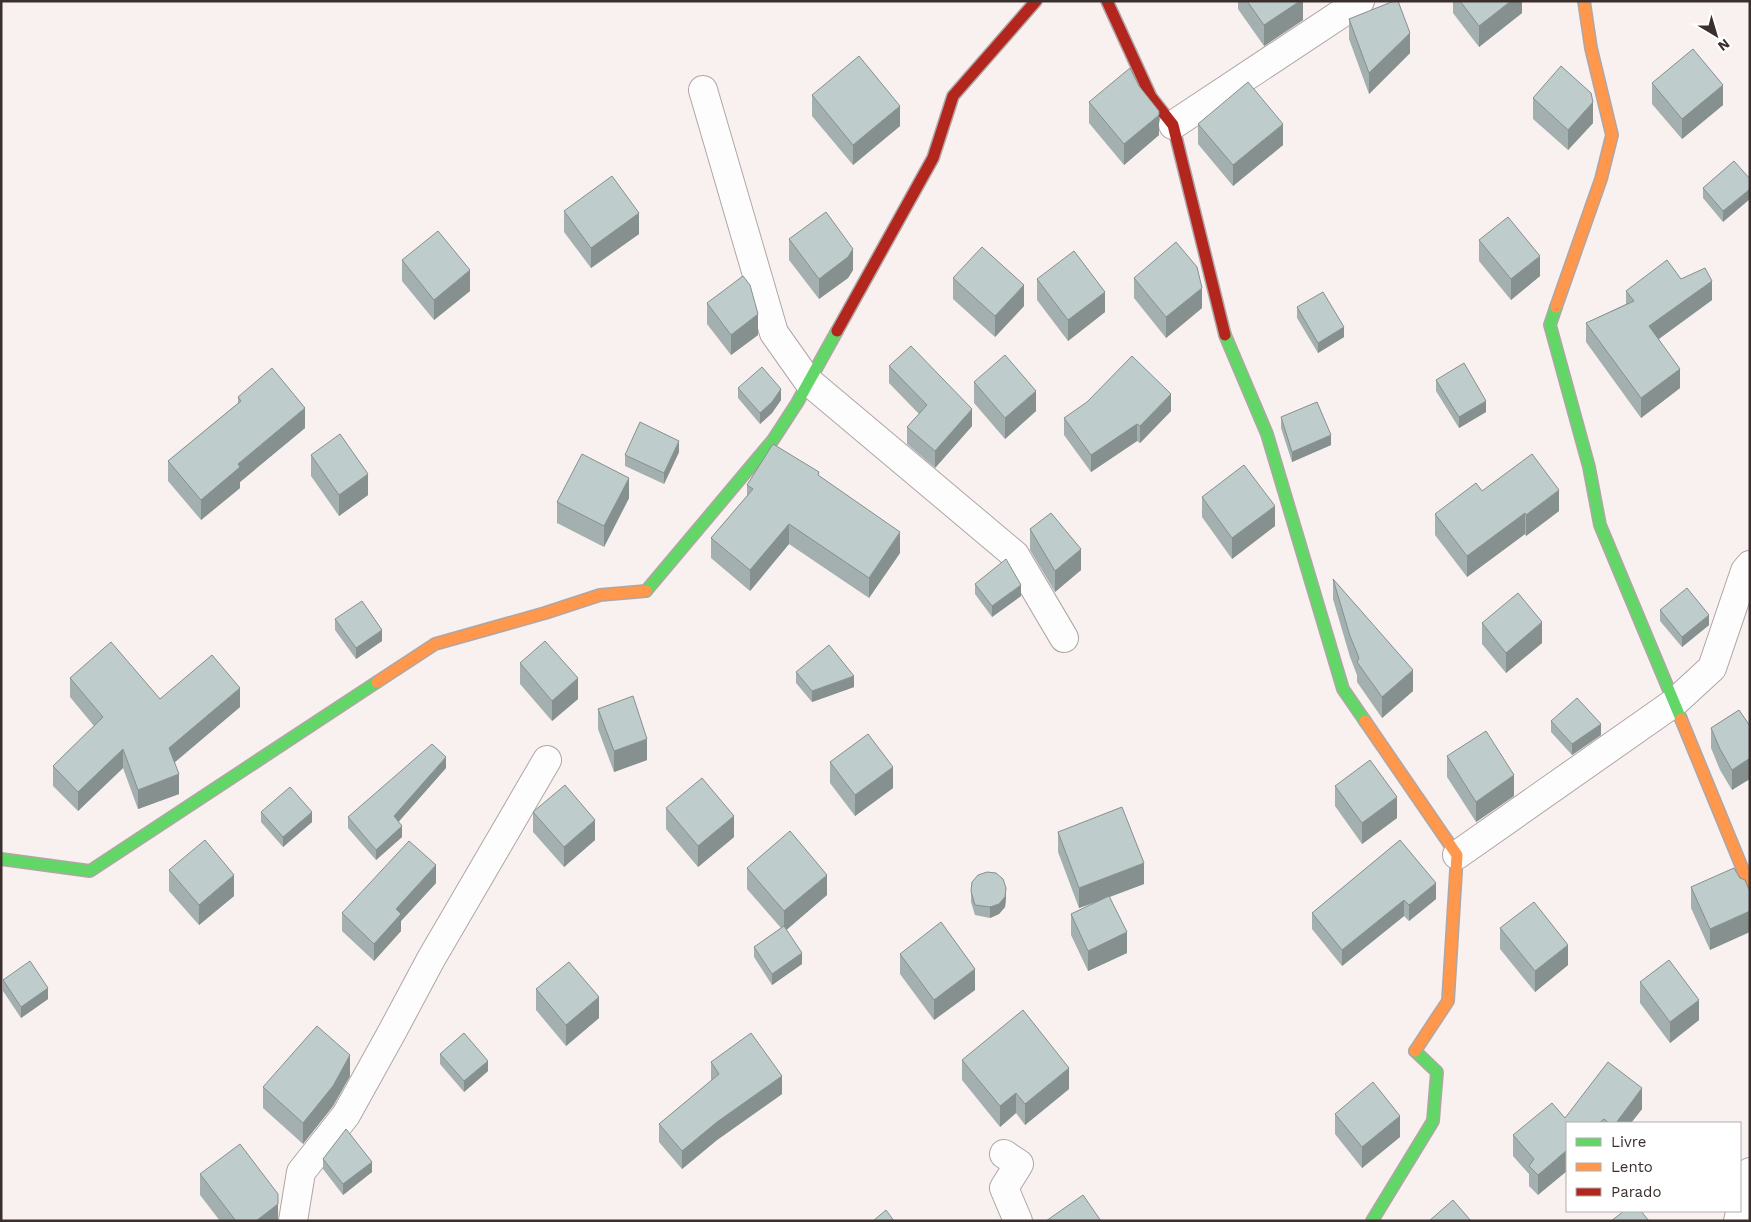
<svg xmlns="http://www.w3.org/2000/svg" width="1751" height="1222" font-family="'Work Sans',sans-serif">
	<rect width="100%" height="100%" fill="#f8f1f0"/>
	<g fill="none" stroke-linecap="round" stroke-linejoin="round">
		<defs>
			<g id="street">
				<polyline points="703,90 774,333 808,381 1015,555 1064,638"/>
				<polyline points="1173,125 1360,1"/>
				<polyline points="1457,855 1675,702 1712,668 1745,571 1750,565"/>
				<polyline points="1004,1154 1019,1164 1004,1188 1018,1221"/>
				<polyline points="293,1221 301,1172 346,1115 392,1032 431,959 547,760"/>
				<polyline points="1738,1221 1750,1172"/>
			</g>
			<g id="fast">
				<polyline points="1556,307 1550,325 1589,467 1600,525 1681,719"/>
				<polyline points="1225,335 1267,434 1343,689 1365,721"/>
				<polyline points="646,591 773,440 797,403 837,331"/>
				<polyline points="1,859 90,871 377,682"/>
				<polyline points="1372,1221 1433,1121 1437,1072 1415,1051"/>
			</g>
			<g id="slow">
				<polyline points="1556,307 1601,179 1612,135 1591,48 1584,1"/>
				<polyline points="377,682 435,644 545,613 600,595 646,591"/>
				<polyline points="1681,719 1750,887"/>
				<polyline points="1365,721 1457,855 1448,1001 1415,1051"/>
			</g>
			<g id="jam">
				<polyline points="1107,1 1151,97 1173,125 1225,335"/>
				<polyline points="837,331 933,158 953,96 1036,1"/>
			</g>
		</defs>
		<use href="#street" stroke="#afa6a5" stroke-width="30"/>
		<use href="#fast" stroke="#afa6a5" stroke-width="14"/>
		<use href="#slow" stroke="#afa6a5" stroke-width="14"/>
		<use href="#jam" stroke="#afa6a5" stroke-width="14"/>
		<use href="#street" stroke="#fefdfd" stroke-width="28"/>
		<use href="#fast" stroke="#63d668" stroke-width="11"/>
		<use href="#slow" stroke="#ff974d" stroke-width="11"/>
		<use href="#jam" stroke="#b3261e" stroke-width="11"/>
	</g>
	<g fill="#a3b0af">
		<polygon points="1238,1 1303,1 1303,20 1264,46 1238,9"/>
		<polygon points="1453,1 1522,1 1522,13 1479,47 1453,13"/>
		<polygon points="1349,19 1410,53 1369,94 1349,39"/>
		<polygon points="1652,83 1723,105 1682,139 1652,104"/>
		<polygon points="812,95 900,126 853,165 812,116"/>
		<polygon points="1533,98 1593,123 1568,150 1533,119"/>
		<polygon points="1089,102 1159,135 1124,165 1089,123"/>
		<polygon points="1198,124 1283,145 1233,186 1198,144"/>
		<polygon points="1734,161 1723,222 1703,198 1703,188"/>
		<polygon points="564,211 639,234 591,268 564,232"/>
		<polygon points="789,239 853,270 848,278 819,299 789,260"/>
		<polygon points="1479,240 1540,276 1511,300 1479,261"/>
		<polygon points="402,260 470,291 434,320 402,281"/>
		<polygon points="953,278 1024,306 995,337 953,299"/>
		<polygon points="1134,278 1202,308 1166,338 1134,298"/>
		<polygon points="1037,279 1105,312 1068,341 1037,300"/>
		<polygon points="1681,279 1712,300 1659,339 1680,388 1641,418 1586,342 1586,323 1626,304 1626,291"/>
		<polygon points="707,303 758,335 731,355 707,324"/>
		<polygon points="1297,307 1344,337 1318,353 1297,318"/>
		<polygon points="889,366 972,426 935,468 907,444 907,427 919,414 889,383"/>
		<polygon points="1436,380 1486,412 1459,428 1436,391"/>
		<polygon points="974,382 1036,411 1005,439 974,403"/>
		<polygon points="738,388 781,400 772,413 760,424 738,398"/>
		<polygon points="238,397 305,428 240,482 240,488 201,520 168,481 168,461 238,403"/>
		<polygon points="1171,411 1140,443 1137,441 1091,472 1064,435 1064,418"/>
		<polygon points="1281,417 1331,445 1292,462 1281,428"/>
		<polygon points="679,452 664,484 625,466 625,455"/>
		<polygon points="311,455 368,495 339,516 311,476"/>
		<polygon points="819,476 900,553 869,598 789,544 750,591 711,558 711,538 747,496 747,485"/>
		<polygon points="1482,491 1559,511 1526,536 1525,534 1467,577 1435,535 1435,514"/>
		<polygon points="1202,497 1275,526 1232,559 1202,517"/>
		<polygon points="629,498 604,547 557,523 557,502"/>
		<polygon points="1030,529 1081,570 1055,592 1030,550"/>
		<polygon points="1333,579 1413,691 1382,718 1357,682 1357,675 1350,657 1333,599"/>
		<polygon points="975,584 1021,596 992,617 975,594"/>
		<polygon points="1660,610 1709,625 1682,647 1660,621"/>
		<polygon points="335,619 382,641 356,659 335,630"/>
		<polygon points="1482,623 1542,643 1506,673 1482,644"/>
		<polygon points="520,663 578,699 552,721 520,684"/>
		<polygon points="796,672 854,687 812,702 796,683"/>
		<polygon points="70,678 160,699 240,707 174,763 179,794 138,809 123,768 78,811 53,786 53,766 94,726 70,697"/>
		<polygon points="598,709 647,760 614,772 598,729"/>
		<polygon points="1739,710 1732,790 1720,770 1711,748 1711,728"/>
		<polygon points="1551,721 1601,735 1572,755 1551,732"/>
		<polygon points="1447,756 1514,796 1476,822 1447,777"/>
		<polygon points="830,762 893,788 855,816 830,783"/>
		<polygon points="446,768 398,822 402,837 376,860 348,828 348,817"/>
		<polygon points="1335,786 1397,818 1362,844 1335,806"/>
		<polygon points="666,808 734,837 698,867 666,829"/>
		<polygon points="261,812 312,822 283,847 261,822"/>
		<polygon points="533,812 595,840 564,867 533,832"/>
		<polygon points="1058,832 1144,884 1110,897 1127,953 1088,971 1071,935 1071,914 1097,902 1079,908 1058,852"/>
		<polygon points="1400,840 1436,899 1409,921 1404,916 1342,966 1312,929 1312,913"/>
		<polygon points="747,868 827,895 786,930 802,964 772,985 754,957 754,947 781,928 747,889"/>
		<polygon points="169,870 234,896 199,925 169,891"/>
		<polygon points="1740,878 1710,950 1691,908 1691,887"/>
		<polygon points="436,883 401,921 401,931 374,961 342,931 342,913"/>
		<polygon points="971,891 1006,898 1005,907 999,914 990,918 975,915 971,902"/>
		<polygon points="1500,928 1568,965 1535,992 1500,949"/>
		<polygon points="900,954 975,990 934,1020 900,974"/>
		<polygon points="3,980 48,999 21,1018 3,991"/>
		<polygon points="1640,982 1699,1020 1670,1043 1640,1003"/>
		<polygon points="536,989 599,1018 566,1046 536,1010"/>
		<polygon points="440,1054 488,1071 464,1092 440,1064"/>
		<polygon points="962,1060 1069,1089 1025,1125 1016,1113 1000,1127 962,1080"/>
		<polygon points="711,1062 782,1094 717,1140 682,1169 659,1142 659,1124 711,1081"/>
		<polygon points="350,1076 333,1106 303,1144 263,1108 263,1087"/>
		<polygon points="1642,1109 1631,1123 1567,1123 1538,1195 1529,1186 1529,1174 1513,1156 1513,1135 1565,1118"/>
		<polygon points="1335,1114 1400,1137 1362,1168 1335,1134"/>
		<polygon points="323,1159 372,1172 343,1195 323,1169"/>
		<polygon points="200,1174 278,1194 278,1221 220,1221 200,1195"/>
	</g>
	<g fill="#85908f">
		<polygon points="1300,1 1303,1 1303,20 1264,46 1264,25"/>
		<polygon points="1511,1 1522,1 1522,13 1479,47 1479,26"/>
		<polygon points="1410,33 1410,53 1369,94 1369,73"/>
		<polygon points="1723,85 1723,105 1682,139 1682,119"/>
		<polygon points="1593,102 1593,123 1568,150 1568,130"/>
		<polygon points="900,106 900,126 853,165 853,145"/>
		<polygon points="1159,115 1159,135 1124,165 1124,144"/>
		<polygon points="1283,124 1283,145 1233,186 1233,165"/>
		<polygon points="1750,189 1750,199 1723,222 1723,211"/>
		<polygon points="639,213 639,234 591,268 591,248"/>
		<polygon points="853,249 853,270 848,278 819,299 819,279"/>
		<polygon points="1540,256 1540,276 1511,300 1511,279"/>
		<polygon points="470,270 470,291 434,320 434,300"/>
		<polygon points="1712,281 1712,300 1649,346 1649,326"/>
		<polygon points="1024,285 1024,306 995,337 995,316"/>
		<polygon points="1202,288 1202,308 1166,338 1166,317"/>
		<polygon points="1105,292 1105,312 1068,341 1068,320"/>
		<polygon points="758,314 758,335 731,355 731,335"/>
		<polygon points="1344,327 1344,337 1318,353 1318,343"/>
		<polygon points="1680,369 1680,388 1641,418 1641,398"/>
		<polygon points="781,389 781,400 772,413 760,424 760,413"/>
		<polygon points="1036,391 1036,411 1005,439 1005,418"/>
		<polygon points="1171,394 1171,411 1140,443 1140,426"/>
		<polygon points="1486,401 1486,412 1459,428 1459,417"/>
		<polygon points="305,408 305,428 240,482 240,488 201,520 201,500 238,464"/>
		<polygon points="972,409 972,426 935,468 935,451"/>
		<polygon points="1137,424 1137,441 1091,472 1091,455"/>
		<polygon points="1331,435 1331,445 1292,462 1292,452"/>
		<polygon points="679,441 679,452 664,484 664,473"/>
		<polygon points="368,474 368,495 339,516 339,495"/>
		<polygon points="629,478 629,498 604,547 604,526"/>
		<polygon points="1559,490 1559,511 1526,536 1526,515"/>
		<polygon points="1275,506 1275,526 1232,559 1232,538"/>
		<polygon points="1525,513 1525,534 1467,577 1467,556"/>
		<polygon points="789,524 789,544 750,591 750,570"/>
		<polygon points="900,532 900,553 869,598 869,578"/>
		<polygon points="1081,549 1081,570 1055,592 1055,571"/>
		<polygon points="1021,585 1021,596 992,617 992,606"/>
		<polygon points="1709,615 1709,625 1682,647 1682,637"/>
		<polygon points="1542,622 1542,643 1506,673 1506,653"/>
		<polygon points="382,630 382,641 356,659 356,648"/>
		<polygon points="1413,670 1413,691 1382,718 1382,697"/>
		<polygon points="854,676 854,687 812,702 812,691"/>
		<polygon points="578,678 578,699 552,721 552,701"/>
		<polygon points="240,688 240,707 169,767 169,748"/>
		<polygon points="1601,724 1601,735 1572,755 1572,744"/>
		<polygon points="647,739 647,760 614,772 614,751"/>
		<polygon points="123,749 123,768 78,811 78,792"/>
		<polygon points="446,757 446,768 394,827 394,816"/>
		<polygon points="1750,758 1750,779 1732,790 1732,770"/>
		<polygon points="893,767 893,788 855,816 855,795"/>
		<polygon points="179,774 179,794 138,809 138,790"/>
		<polygon points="1514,775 1514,796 1476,822 1476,802"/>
		<polygon points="1397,797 1397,818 1362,844 1362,823"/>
		<polygon points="312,812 312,822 283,847 283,837"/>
		<polygon points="734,816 734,837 698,867 698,846"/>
		<polygon points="595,820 595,840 564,867 564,847"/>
		<polygon points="402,826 402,837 376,860 376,850"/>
		<polygon points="1144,863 1144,884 1079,908 1079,888"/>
		<polygon points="436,865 436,883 401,921 401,931 374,961 374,944 396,909"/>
		<polygon points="234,875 234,896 199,925 199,905"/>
		<polygon points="827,875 827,895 784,932 784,911"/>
		<polygon points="1436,883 1436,899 1409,921 1409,905"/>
		<polygon points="1006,888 1006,898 1005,907 999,914 990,918 990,907"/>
		<polygon points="1404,900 1404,916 1342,966 1342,950"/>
		<polygon points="1750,911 1750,932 1710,950 1710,929"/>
		<polygon points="1127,932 1127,953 1088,971 1088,951"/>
		<polygon points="1568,945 1568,965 1535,992 1535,971"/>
		<polygon points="802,953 802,964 772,985 772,974"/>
		<polygon points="975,969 975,990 934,1020 934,1000"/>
		<polygon points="48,988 48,999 21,1018 21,1007"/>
		<polygon points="599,997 599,1018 566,1046 566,1025"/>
		<polygon points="1699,1000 1699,1020 1670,1043 1670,1022"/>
		<polygon points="350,1055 350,1076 333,1106 303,1144 303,1123"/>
		<polygon points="488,1061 488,1071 464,1092 464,1081"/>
		<polygon points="1069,1068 1069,1089 1025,1125 1025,1104"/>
		<polygon points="782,1076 782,1094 717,1140 682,1169 682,1151 717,1122"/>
		<polygon points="1642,1088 1642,1109 1631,1123 1616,1123"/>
		<polygon points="1016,1093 1016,1113 1000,1127 1000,1106"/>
		<polygon points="1400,1116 1400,1137 1362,1168 1362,1147"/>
		<polygon points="1567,1150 1567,1171 1538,1195 1538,1175"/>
		<polygon points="372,1162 372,1172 343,1195 343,1184"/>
		<polygon points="278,1204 278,1221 256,1221"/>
	</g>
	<g fill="#becdcc" stroke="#85908f">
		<polygon points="1247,1 1300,1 1264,25"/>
		<polygon points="1394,1 1398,1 1410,33 1369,73 1349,19"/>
		<polygon points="1460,1 1511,1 1479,26"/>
		<polygon points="1693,49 1723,85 1682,119 1652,83"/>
		<polygon points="859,56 900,106 853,145 812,95"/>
		<polygon points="1561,66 1591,93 1593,102 1568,130 1533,98"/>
		<polygon points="1130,68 1139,86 1159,111 1159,115 1124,144 1089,102"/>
		<polygon points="1248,82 1283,124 1233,165 1198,124"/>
		<polygon points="1734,161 1750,179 1750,189 1723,211 1703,188"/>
		<polygon points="612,176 639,213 591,248 564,211"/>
		<polygon points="826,212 853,249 848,257 819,279 789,239"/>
		<polygon points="1508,217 1540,256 1511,279 1479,240"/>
		<polygon points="438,231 470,270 434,300 402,260"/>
		<polygon points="1176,242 1197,267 1202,288 1166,317 1134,278"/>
		<polygon points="982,247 1024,285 995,316 953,278"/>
		<polygon points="1074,251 1105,292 1068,320 1037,279"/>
		<polygon points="1667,260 1681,279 1705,268 1712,281 1649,326 1680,369 1641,398 1586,323 1634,301 1626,291"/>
		<polygon points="743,276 750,285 758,314 731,335 707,303"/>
		<polygon points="1323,292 1344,327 1318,343 1297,307"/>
		<polygon points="911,346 972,409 935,451 907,427 927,405 889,366"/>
		<polygon points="1005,355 1036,391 1005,418 974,382"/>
		<polygon points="1132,356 1171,394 1140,426 1137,424 1091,455 1064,418 1087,402"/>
		<polygon points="1464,363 1486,401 1459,417 1436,380"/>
		<polygon points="762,367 781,389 772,402 760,413 738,388"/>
		<polygon points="272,368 305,408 238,464 240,467 201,500 168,461 241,401 238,397"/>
		<polygon points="1317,402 1331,435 1292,452 1281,417"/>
		<polygon points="640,422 679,441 664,473 625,455"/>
		<polygon points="340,434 368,474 339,495 311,455"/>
		<polygon points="773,444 819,472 818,475 900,532 869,578 789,524 750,570 711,538 753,489 747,485"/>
		<polygon points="582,454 629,478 604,526 557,502"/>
		<polygon points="1532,454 1559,490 1526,515 1525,513 1467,556 1435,514 1476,483 1482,491"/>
		<polygon points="1244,465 1275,506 1232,538 1202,497"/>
		<polygon points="1051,513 1081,549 1055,571 1030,529"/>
		<polygon points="1006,559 1021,585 992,606 975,584"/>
		<polygon points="1333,579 1413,670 1382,697 1357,662 1359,658 1350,636"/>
		<polygon points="1687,588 1709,615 1682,637 1660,610"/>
		<polygon points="1518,593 1542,622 1506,653 1482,623"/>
		<polygon points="362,601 382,630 356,648 335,619"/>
		<polygon points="545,641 578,678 552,701 520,663"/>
		<polygon points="111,642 160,699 212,655 240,688 169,748 179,774 138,790 123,749 78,792 53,766 103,717 70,678"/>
		<polygon points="829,645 854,676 812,691 796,672"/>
		<polygon points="633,696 647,739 614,751 598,709"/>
		<polygon points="1577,698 1601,724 1572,744 1551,721"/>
		<polygon points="1739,710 1750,726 1750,758 1732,770 1720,749 1711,728"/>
		<polygon points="1486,731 1514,775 1476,802 1447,756"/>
		<polygon points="868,734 893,767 855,795 830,762"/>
		<polygon points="432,744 446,757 394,816 402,826 376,850 348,817"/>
		<polygon points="1370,760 1397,797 1362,823 1335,786"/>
		<polygon points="702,778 734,816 698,846 666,808"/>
		<polygon points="565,785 595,820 564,847 533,812"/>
		<polygon points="290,787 312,812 283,837 261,812"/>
		<polygon points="1122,807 1144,863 1079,888 1058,832"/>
		<polygon points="790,831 827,875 784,911 747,868"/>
		<polygon points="205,840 234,875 199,905 169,870"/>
		<polygon points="1400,840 1436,883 1409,905 1404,900 1342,950 1312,913"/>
		<polygon points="409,841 436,865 396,909 401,914 374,944 342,913"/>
		<polygon points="1734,868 1740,878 1745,880 1750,892 1750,911 1710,929 1691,887"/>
		<polygon points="987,872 996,873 1003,879 1006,888 1005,897 999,904 990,907 975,905 971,891 972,882 978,875"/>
		<polygon points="1109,896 1127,932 1088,951 1071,914"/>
		<polygon points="1534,902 1568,945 1535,971 1500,928"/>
		<polygon points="941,922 975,969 934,1000 900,954"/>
		<polygon points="784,926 802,953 772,974 754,947"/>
		<polygon points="1669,960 1699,1000 1670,1022 1640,982"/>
		<polygon points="30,961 48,988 21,1007 3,980"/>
		<polygon points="569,962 599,997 566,1025 536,989"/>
		<polygon points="1023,1010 1069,1068 1025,1104 1016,1093 1000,1106 962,1060"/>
		<polygon points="317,1026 350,1055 333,1086 303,1123 263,1087"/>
		<polygon points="464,1033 488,1061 464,1081 440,1054"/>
		<polygon points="751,1033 782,1076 717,1122 682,1151 659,1124 719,1074 711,1062"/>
		<polygon points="1608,1062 1642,1088 1616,1123 1609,1123 1604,1119 1599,1123 1567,1123 1567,1150 1538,1175 1529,1166 1534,1159 1513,1135 1552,1103 1565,1118"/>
		<polygon points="1373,1082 1400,1116 1362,1147 1335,1114"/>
		<polygon points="346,1129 372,1162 343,1184 323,1159"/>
		<polygon points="240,1144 278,1194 278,1204 256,1221 236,1221 200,1174"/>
		<polygon points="1083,1195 1101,1221 1046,1221"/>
		<polygon points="1453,1200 1471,1221 1429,1221"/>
		<polygon points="886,1210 894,1221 873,1221"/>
		<polygon points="1624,1211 1641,1211 1649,1221 1611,1221"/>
	</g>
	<rect width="1751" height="1222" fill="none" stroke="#3b2f2e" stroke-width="5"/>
	<rect x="1566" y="1122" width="175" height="90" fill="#ffffff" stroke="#b1acab"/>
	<rect x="1576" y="1138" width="25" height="8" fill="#63d668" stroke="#b1acab"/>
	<text x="1611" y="1147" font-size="15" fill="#3b2f2e">Livre</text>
	<rect x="1576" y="1163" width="25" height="8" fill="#ff974d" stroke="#b1acab"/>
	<text x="1611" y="1172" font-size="15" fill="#3b2f2e">Lento</text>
	<rect x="1576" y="1188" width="25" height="8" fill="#b3261e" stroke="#b1acab"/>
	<text x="1611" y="1197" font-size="15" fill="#3b2f2e">Parado</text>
	<g transform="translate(1716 35) rotate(142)" stroke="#ffffff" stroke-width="4" paint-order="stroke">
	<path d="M0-4L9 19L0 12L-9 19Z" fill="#3b2f2e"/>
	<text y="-8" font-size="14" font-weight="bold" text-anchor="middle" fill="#3b2f2e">N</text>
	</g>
</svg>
